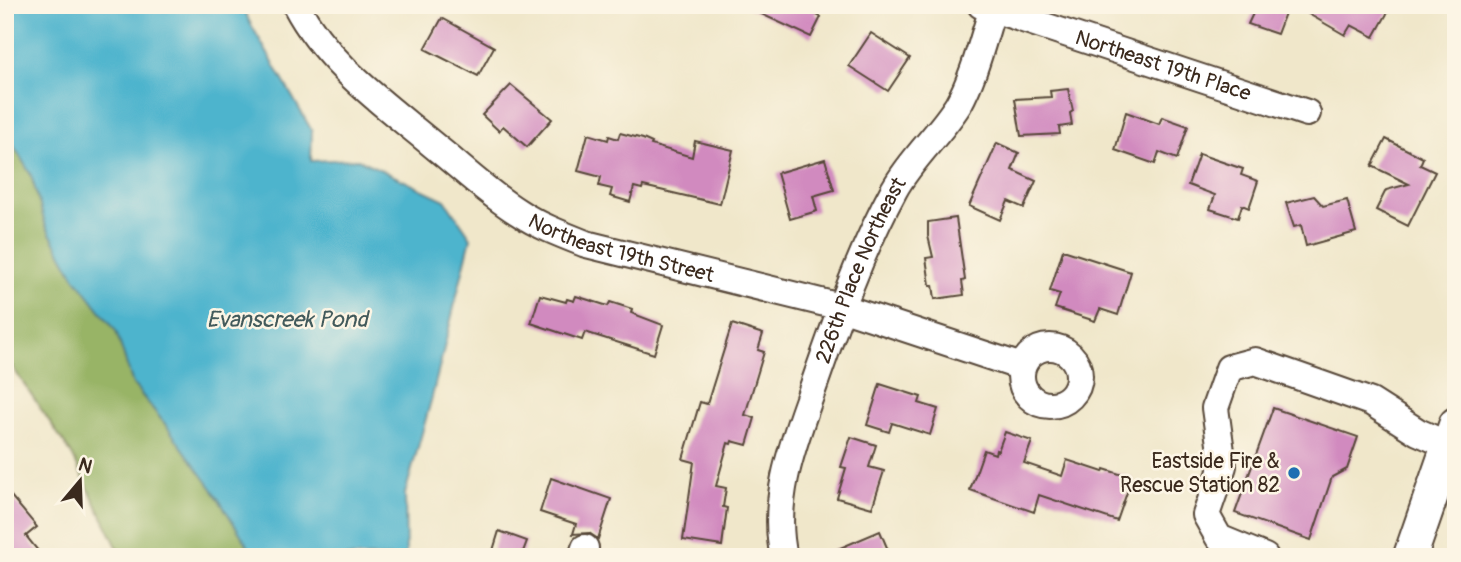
<svg xmlns="http://www.w3.org/2000/svg" width="1461" height="562" font-family="Pangolin,sans-serif">
	<rect width="100%" height="100%" fill="#fcf5e5"/>
	<filter id="ink" filterUnits="userSpaceOnUse"><feTurbulence type="fractalNoise" baseFrequency=".0143" numOctaves="2"/><feDisplacementMap in="SourceGraphic" scale="14" xChannelSelector="R" yChannelSelector="G"/><feConvolveMatrix kernelMatrix="1 2 1 2 8 2 1 2 1" color-interpolation-filters="sRGB"/></filter>
	<filter id="wash" filterUnits="userSpaceOnUse"><feTurbulence type="fractalNoise" baseFrequency=".00686" numOctaves="4" result="noise"/><feDisplacementMap in="SourceGraphic" scale="28" xChannelSelector="R" yChannelSelector="G"/><feGaussianBlur stdDeviation="1.57" result="paint"/><feColorMatrix in="noise" values="0 0 0 0 0 0 0 0 0 0 0 0 0 0 0 0 0 1.4 0 .05"/><feComposite in="paint" operator="in"/></filter>
	<g filter="url(#wash)">
		<rect width="100%" height="100%" fill="#f0e7ca"/>
		<polygon fill="#98b466" stroke="#6a6f42" stroke-width="2" points="5,131 31,175 46,226 74,276 116,331 133,384 166,425 213,490 255,557 122,557 71,453 5,356"/>
		<polygon fill="#4eb4cd" stroke="#446f76" stroke-width="2" points="5,5 243,5 249,21 312,131 311,161 358,159 445,200 471,238 432,397 405,494 406,557 255,557 213,490 166,425 133,384 116,331 74,276 46,226 31,175 5,131"/>
		<g id="blocks">
			<g fill="#d18abf">
				<polygon points="742,5 819,5 815,14 821,17 811,37"/>
				<polygon points="1257,5 1288,5 1277,34 1248,24"/>
				<polygon points="1293,5 1374,5 1388,12 1374,37 1351,25 1345,35"/>
				<polygon points="442,18 494,47 478,76 425,49"/>
				<polygon points="871,33 910,58 888,91 849,66"/>
				<polygon points="511,85 552,119 527,147 503,126 499,131 482,115"/>
				<polygon points="1068,89 1073,111 1070,113 1072,125 1059,127 1060,134 1021,136 1015,99 1051,97 1050,91"/>
				<polygon points="1126,112 1159,124 1162,117 1188,126 1177,159 1159,152 1155,164 1115,150"/>
				<polygon points="620,133 643,139 652,143 651,145 692,157 695,141 733,150 720,204 643,186 642,189 634,187 630,202 610,196 612,189 599,186 601,177 578,171 588,134 608,140 609,136 618,139"/>
				<polygon points="1386,139 1423,158 1420,165 1435,172 1408,226 1376,210 1386,190 1409,184 1372,166"/>
				<polygon points="997,143 1019,153 1012,170 1036,181 1024,208 1008,201 1000,220 969,206"/>
				<polygon points="1199,154 1243,169 1241,175 1258,181 1249,208 1242,205 1238,218 1210,209 1215,195 1188,185"/>
				<polygon points="825,159 834,190 813,196 817,211 790,219 777,173"/>
				<polygon points="1314,196 1323,206 1347,200 1356,232 1306,246 1301,225 1294,227 1286,203"/>
				<polygon points="956,218 965,280 962,281 964,295 935,299 933,285 930,285 926,258 933,257 928,236 928,222"/>
				<polygon points="1063,250 1131,272 1118,315 1100,309 1095,321 1055,308 1060,294 1050,291"/>
				<polygon points="540,295 566,302 567,299 574,301 576,296 608,306 610,302 632,309 631,313 663,325 654,354 585,332 582,340 531,323"/>
				<polygon points="732,324 763,334 758,350 764,352 745,415 755,418 747,445 732,441 731,444 728,443 716,486 726,488 723,507 727,508 722,546 683,540 694,462 683,459 700,402 707,404"/>
				<polygon points="880,384 921,397 919,403 938,409 930,435 892,423 889,432 867,425"/>
				<polygon points="1273,408 1358,437 1347,469 1332,477 1311,540 1235,513"/>
				<polygon points="1005,432 1032,441 1024,463 1062,476 1067,460 1103,472 1104,469 1132,478 1117,521 1039,495 1034,512 970,490 984,450 995,454 996,450 998,451"/>
				<polygon points="851,437 876,445 869,467 884,471 872,508 837,498 846,468 841,467"/>
				<polygon points="551,478 611,499 598,539 589,533 573,534 576,524 540,512"/>
				<polygon points="5,489 37,527 26,536 43,557 5,557"/>
				<polygon points="499,531 527,541 521,557 491,557"/>
				<polygon points="880,531 891,557 819,557"/>
			</g>
		</g>
	</g>
	<g filter="url(#ink)">
		<use href="#blocks" fill-opacity="0" stroke="#564638" stroke-width="2"/>
		<g fill="none" stroke-linecap="round" stroke-linejoin="round">
			<defs>
				<g id="minor">
					<path id="s1" d="M296,5C328,66 387,106 438,149C464,170 489,194 518,212C539,226 563,235 586,244L841,307L1022,367"/>
					<path id="s2" d="M981,5L1307,113"/>
					<circle cx="1050" cy="376" r="29"/>
					<polyline points="582,557 585,548"/>
					<path id="s3" d="M784,557C770,497 796,437 815,382C838,316 861,251 894,190C911,159 939,135 958,105C975,75 983,38 994,5"/>
					<polyline points="1265,557 1219,538 1206,515 1223,466 1215,408 1229,368 1255,361 1371,402 1418,432 1448,445"/>
				</g>
				<polyline id="major" points="1410,557 1456,424"/>
			</defs>
			<use href="#minor" stroke="#564638" stroke-width="30"/>
			<use href="#major" stroke="#564638" stroke-width="37"/>
			<use href="#minor" stroke="#fff" stroke-width="26"/>
			<use href="#major" stroke="#fff" stroke-width="33"/>
		</g>
	</g>
	<circle fill="#1f6fb2" stroke="#fcf5e5" stroke-width="2.5" cx="1294" cy="473" r="7"/>
	<g text-anchor="middle" stroke-width="5" stroke-linejoin="round" paint-order="stroke">
		<g font-size="21" fill="#3b2a1e" stroke="#fcf5e5">
			<text dy="7" stroke="none"><textPath href="#s2" startOffset="192">Northeast 19th Place</textPath></text>
			<text dy="7" stroke="none"><textPath href="#s1" startOffset="416">Northeast 19th Street</textPath></text>
			<text dy="7" stroke="none"><textPath href="#s3" startOffset="301">226th Place Northeast</textPath></text>
		</g>
		<g font-size="21" fill="#3b2a1e" stroke="#fcf5e5" text-anchor="end">
			<text x="1280" y="468">Eastside Fire &amp;<tspan x="1280" dy="24">Rescue Station 82</tspan></text>
		</g>
		<g font-size="23" font-style="italic" fill="#425a5b" stroke="#fcf5e5">
			<text x="287" y="327">Evanscreek Pond</text>
		</g>
	</g>
	<rect width="1461" height="562" fill="none" stroke="#fcf5e5" stroke-width="28"/>
	<g transform="translate(80 481) rotate(19)" stroke="#fcf5e5" stroke-width="5" paint-order="stroke">
	<path d="M0-5L12 26L0 18L-12 26Z" fill="#3b2a1e"/>
	<text y="-10" font-size="19" font-weight="bold" text-anchor="middle" fill="#3b2a1e">N</text>
	</g>
</svg>
